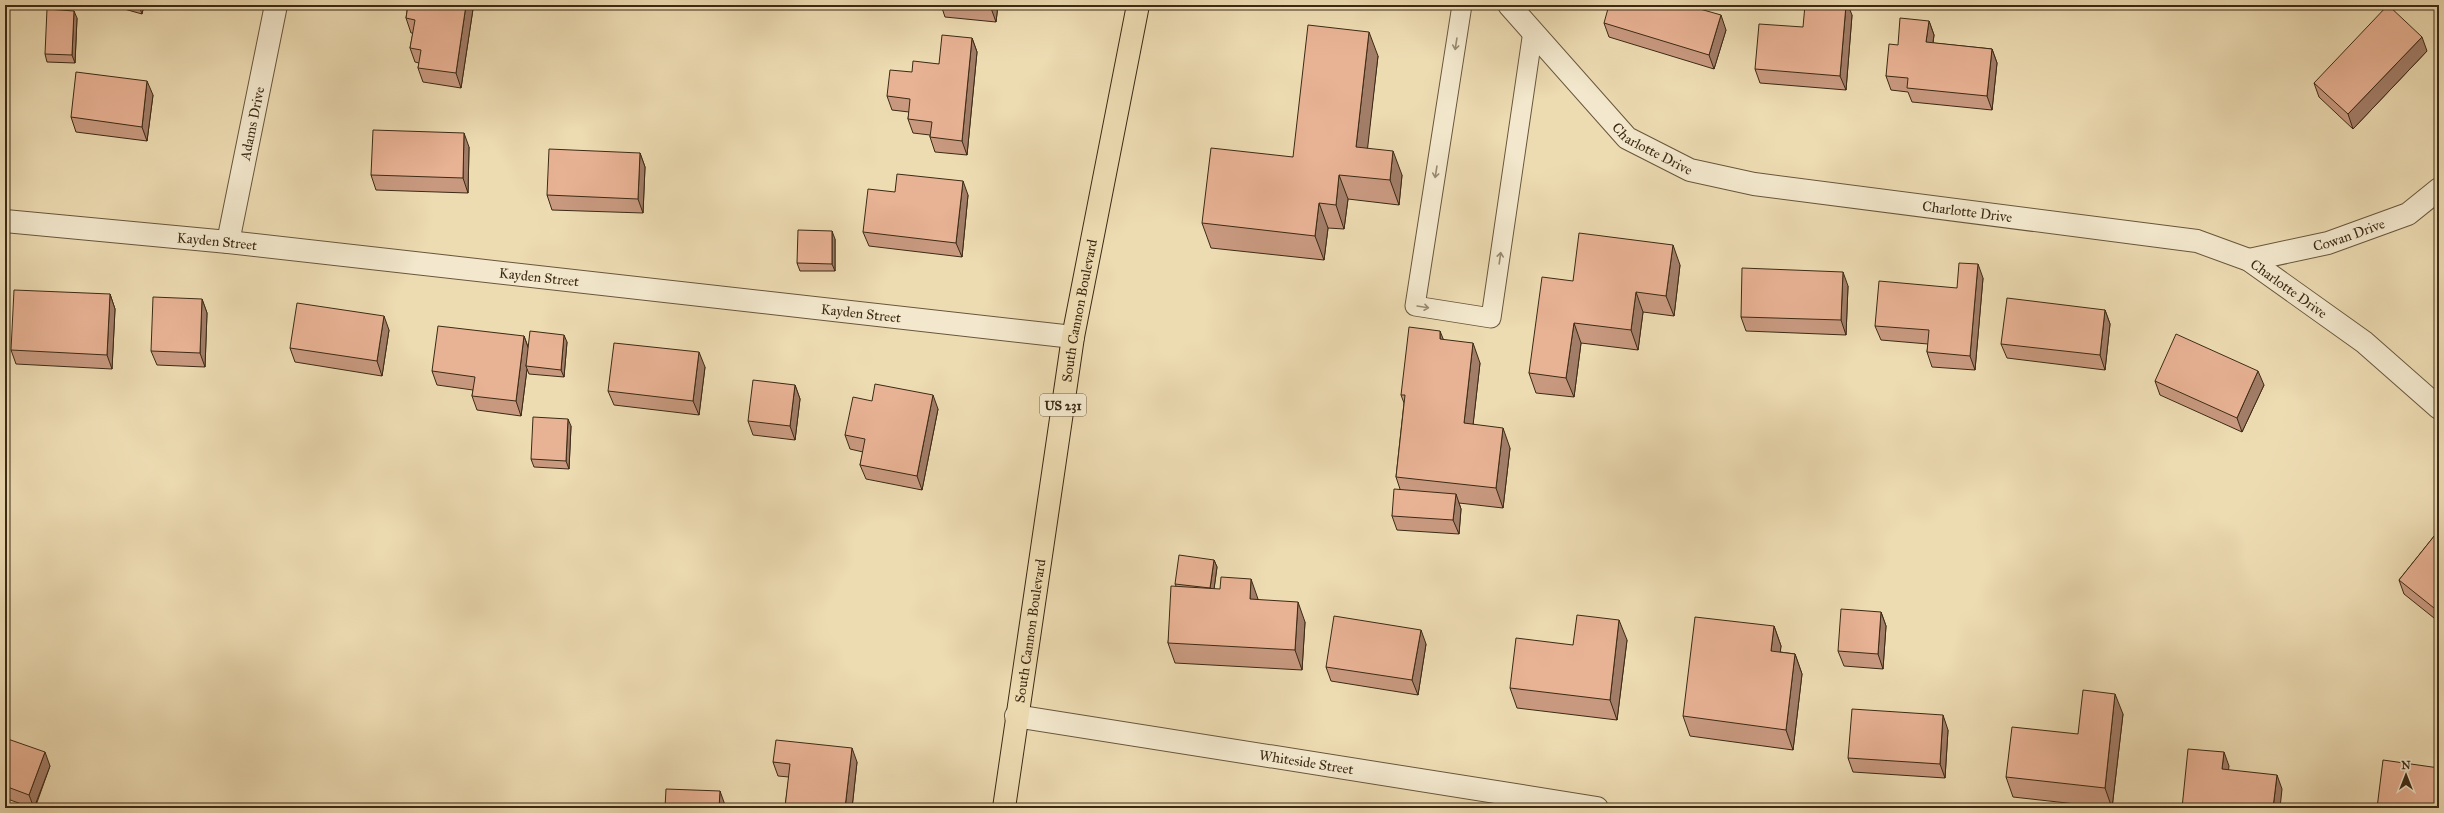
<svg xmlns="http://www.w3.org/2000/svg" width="2444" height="813" font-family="'IM FELL Great Primer',serif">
	<rect width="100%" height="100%" fill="#eddbb2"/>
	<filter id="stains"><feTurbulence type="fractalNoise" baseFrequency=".005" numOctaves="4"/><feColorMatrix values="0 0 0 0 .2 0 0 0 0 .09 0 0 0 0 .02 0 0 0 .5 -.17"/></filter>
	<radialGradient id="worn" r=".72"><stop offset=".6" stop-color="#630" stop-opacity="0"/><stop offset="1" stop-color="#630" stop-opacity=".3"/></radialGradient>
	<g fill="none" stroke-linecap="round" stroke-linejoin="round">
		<defs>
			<polyline id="service" points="1462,5 1415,306 1491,318 1533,31"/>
			<g id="minor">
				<path id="s1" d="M1509,5L1627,138L1690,170L1754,184L2197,241L2249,260L2364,342L2439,408"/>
				<path id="s2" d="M5,221L228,242L1073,337"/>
				<path id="s3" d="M228,242L276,5"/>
				<path id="s4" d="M2249,260L2328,243L2408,214L2439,189"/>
				<path id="s5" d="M1016,716L1597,808"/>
			</g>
			<g id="trunk">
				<path id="s6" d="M1004,808L1073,337L1138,5"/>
			</g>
		</defs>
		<use href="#service" stroke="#68563c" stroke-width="21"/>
		<use href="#minor" stroke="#68563c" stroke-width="24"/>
		<use href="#trunk" stroke="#3c2a14" stroke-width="24"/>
		<use href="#service" stroke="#f3e8cd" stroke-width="19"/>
		<use href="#minor" stroke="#f3e8cd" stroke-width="22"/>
		<use href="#trunk" stroke="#eddbb2" stroke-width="22"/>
	</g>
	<g fill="#c8997f" stroke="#3c2a14">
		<polygon points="110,5 144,5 142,14"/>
		<polygon points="408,5 471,5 473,9 461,88 423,82 418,68 419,63 415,62 410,48 413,33 411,33 406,18"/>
		<polygon points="941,5 998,5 996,22 945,17"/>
		<polygon points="1852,15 1846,90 1760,83 1755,69 1803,27"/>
		<polygon points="77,18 75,63 47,62 45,54"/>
		<polygon points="1929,21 1934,35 1933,43 1992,49 1997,63 1992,110 1912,102 1908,92 1891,90 1886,76 1898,45"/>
		<polygon points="1604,23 1726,30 1714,69 1609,37"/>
		<polygon points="972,38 977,52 967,155 935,152 930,137 930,135 913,133 908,119 909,112 892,110 887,96 912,72 939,64"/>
		<polygon points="2427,51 2353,129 2319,97 2314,83"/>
		<polygon points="1378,56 1367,148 1402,175 1399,205 1348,199 1344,229 1328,228 1324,260 1211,248 1202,223 1293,157"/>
		<polygon points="153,95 147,141 76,132 71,117"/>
		<polygon points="469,147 468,193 376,190 371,175"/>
		<polygon points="640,153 645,167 643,213 552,210 547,195"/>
		<polygon points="895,192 968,195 962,257 869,246 863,232"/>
		<polygon points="835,239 835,271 800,271 797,263"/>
		<polygon points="1680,265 1674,316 1643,312 1638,350 1581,343 1574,397 1536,393 1529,373 1573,281"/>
		<polygon points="1983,278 1975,370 1932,367 1927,352 1928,344 1881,340 1875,326"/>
		<polygon points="1848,286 1846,335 1746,331 1741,317"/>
		<polygon points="110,294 115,309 112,369 16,364 11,350"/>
		<polygon points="202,299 207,313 205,367 157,365 151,351"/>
		<polygon points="2105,310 2110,324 2105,370 2007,358 2001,344"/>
		<polygon points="389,330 382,376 295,362 290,348"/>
		<polygon points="524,336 528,347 567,342 564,377 529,374 527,369 521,416 477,410 472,396 473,390 437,385 432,371"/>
		<polygon points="1444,340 1480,363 1473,424 1510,448 1503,508 1459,503 1461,509 1459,534 1397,530 1392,516 1400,489 1396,477 1404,403 1401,395"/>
		<polygon points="705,367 699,415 614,405 608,391"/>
		<polygon points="2155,381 2264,385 2242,432 2160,395"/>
		<polygon points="795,385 800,399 795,440 753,435 748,421"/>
		<polygon points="872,401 938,409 922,490 866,479 860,465 863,452 850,449 845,435"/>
		<polygon points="571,426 569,469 534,467 531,459"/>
		<polygon points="2439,530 2439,622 2404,594 2399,580"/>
		<polygon points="1214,560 1217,567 1214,589 1258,599 1258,600 1305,622 1302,670 1175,663 1168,643 1176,586 1175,584"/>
		<polygon points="1881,612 1886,626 1883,669 1844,666 1838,651"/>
		<polygon points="1774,626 1781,646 1780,652 1795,654 1802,674 1793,750 1690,736 1683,716"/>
		<polygon points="1627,640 1617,720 1517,708 1510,688 1573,645"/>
		<polygon points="1426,644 1418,695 1331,681 1326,667"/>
		<polygon points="2123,714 2112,808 2013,797 2006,777 2078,734"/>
		<polygon points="1948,730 1945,778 1853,772 1848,758"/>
		<polygon points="5,738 50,766 35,808 32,808 5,798"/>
		<polygon points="773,762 857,762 852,808 786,808 785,807 789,777 778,776"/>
	</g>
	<g fill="#a27d68" stroke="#3c2a14">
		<polygon points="139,5 144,5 142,14 139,6"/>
		<polygon points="466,5 471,5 473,9 461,88 456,73"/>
		<polygon points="991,5 998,5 996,22 991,8"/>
		<polygon points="1846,5 1848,5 1852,15 1846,90 1840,76"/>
		<polygon points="74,11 77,18 75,63 72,55"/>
		<polygon points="1721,15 1726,30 1714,69 1709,55"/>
		<polygon points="1929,21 1934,35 1931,56 1926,42"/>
		<polygon points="1369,32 1378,56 1365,171 1356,147"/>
		<polygon points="2422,37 2427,51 2353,129 2348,114"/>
		<polygon points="972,38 977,52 967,155 962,141"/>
		<polygon points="1992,49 1997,63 1992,110 1987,96"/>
		<polygon points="147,81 153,95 147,141 142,127"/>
		<polygon points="464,133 469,147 468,193 463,178"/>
		<polygon points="1393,151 1402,175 1399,205 1390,180"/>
		<polygon points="640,153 645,167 643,213 638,199"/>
		<polygon points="1339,175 1348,199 1344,229 1336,205"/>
		<polygon points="963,181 968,195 962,257 956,243"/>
		<polygon points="1319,203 1328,228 1324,260 1315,236"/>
		<polygon points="832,231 835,239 835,271 832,264"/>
		<polygon points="1673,245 1680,265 1674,316 1666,296"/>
		<polygon points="1978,264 1983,278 1975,370 1970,356"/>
		<polygon points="1843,272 1848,286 1846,335 1841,320"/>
		<polygon points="1636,292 1643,312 1638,350 1631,330"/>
		<polygon points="110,294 115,309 112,369 107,355"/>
		<polygon points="202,299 207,313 205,367 200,353"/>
		<polygon points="2105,310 2110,324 2105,370 2100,355"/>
		<polygon points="384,316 389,330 382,376 377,361"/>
		<polygon points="1574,323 1581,343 1574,397 1566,378"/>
		<polygon points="1440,331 1448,351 1440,339"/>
		<polygon points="564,335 567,342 564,377 561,370"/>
		<polygon points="524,336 529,350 526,366 527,369 521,416 516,401"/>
		<polygon points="1473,343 1480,363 1471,443 1464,423"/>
		<polygon points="699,352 705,367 699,415 693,401"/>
		<polygon points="2258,371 2264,385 2242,432 2237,418"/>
		<polygon points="795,385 800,399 795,440 790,426"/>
		<polygon points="933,395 938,409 922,490 917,476"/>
		<polygon points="568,419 571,426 569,469 566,461"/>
		<polygon points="1503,428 1510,448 1503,508 1496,488"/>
		<polygon points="1456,494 1461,509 1459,534 1453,520"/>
		<polygon points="1214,560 1217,567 1213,596 1210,589"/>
		<polygon points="1251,579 1258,599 1257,619 1250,599"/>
		<polygon points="1298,602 1305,622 1302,670 1295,650"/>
		<polygon points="1881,612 1886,626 1883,669 1878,654"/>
		<polygon points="1619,620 1627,640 1617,720 1610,700"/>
		<polygon points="1774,626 1781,646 1778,671 1771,651"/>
		<polygon points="1421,630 1426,644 1418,695 1412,680"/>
		<polygon points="1795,654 1802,674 1793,750 1786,730"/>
		<polygon points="2115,694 2123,714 2112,808 2105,788"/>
		<polygon points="1943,715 1948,730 1945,778 1940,764"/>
		<polygon points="852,748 857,762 852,808 845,808"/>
		<polygon points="45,752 50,766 34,808 29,795"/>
		<polygon points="2224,752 2229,766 2227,783 2222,769"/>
		<polygon points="2277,775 2282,789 2280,808 2273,808"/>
		<polygon points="720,791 725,805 725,808 719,808"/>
	</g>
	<g fill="#e8b294" stroke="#3c2a14">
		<polygon points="408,5 466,5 456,73 418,68 421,50 410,48 415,20 406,18"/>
		<polygon points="964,5 991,5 991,8"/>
		<polygon points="1609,5 1686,5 1721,15 1709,55 1604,23"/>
		<polygon points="1805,5 1846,5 1840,76 1755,69 1759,24 1803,27"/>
		<polygon points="2388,5 2422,37 2348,114 2314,83"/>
		<polygon points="47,9 74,11 72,55 45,54"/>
		<polygon points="1900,18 1929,21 1926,42 1992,49 1987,96 1907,88 1908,78 1886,76 1889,44 1898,45"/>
		<polygon points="1308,25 1369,32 1356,147 1393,151 1390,180 1339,175 1336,205 1319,203 1315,236 1202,223 1211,148 1293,157"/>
		<polygon points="942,35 972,38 962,141 930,137 932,122 908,119 910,99 887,96 890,70 912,72 913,61 939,64"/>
		<polygon points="76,72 147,81 142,127 71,117"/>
		<polygon points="373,130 464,133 463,178 371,175"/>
		<polygon points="549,149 640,153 638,199 547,195"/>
		<polygon points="897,174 963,181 956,243 863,232 868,189 895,192"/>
		<polygon points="798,230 832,231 832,264 797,263"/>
		<polygon points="1579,233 1673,245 1666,296 1636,292 1631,330 1574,323 1566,378 1529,373 1542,277 1573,281"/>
		<polygon points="1959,263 1978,264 1970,356 1927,352 1929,330 1875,326 1879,281 1957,288"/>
		<polygon points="1742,268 1843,272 1841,320 1741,317"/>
		<polygon points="14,290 110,294 107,355 11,350"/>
		<polygon points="153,297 202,299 200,353 151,351"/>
		<polygon points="2007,298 2105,310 2100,355 2001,344"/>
		<polygon points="297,303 384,316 377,361 290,348"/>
		<polygon points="438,326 524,336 516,401 472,396 475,377 432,371"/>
		<polygon points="1409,327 1440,331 1440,339 1473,343 1464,423 1503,428 1496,488 1396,477 1405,395 1401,395"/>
		<polygon points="530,331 564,335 561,370 526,366"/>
		<polygon points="2176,334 2258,371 2237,418 2155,381"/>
		<polygon points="614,343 699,352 693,401 608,391"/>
		<polygon points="753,380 795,385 790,426 748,421"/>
		<polygon points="875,384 933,395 917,476 860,465 865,439 845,435 853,397 872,401"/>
		<polygon points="533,417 568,419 566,461 531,459"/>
		<polygon points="1394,489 1456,494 1453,520 1392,516"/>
		<polygon points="2439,530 2439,612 2399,580"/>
		<polygon points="1179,555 1214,560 1210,588 1175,584"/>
		<polygon points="1221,577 1251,579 1250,599 1298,602 1295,650 1168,643 1171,586 1220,589"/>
		<polygon points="1841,609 1881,612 1878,654 1838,651"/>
		<polygon points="1577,615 1619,620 1610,700 1510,688 1516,638 1573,645"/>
		<polygon points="1334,616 1421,630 1412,680 1326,667"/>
		<polygon points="1695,617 1774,626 1771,651 1795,654 1786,730 1683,716"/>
		<polygon points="2083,690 2115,694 2105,788 2006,777 2012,727 2078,734"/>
		<polygon points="1852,709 1943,715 1940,764 1848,758"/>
		<polygon points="5,738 45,752 29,795 5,786"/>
		<polygon points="776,740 852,748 845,808 799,808 785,807 790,764 773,762"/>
		<polygon points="2188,749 2224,752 2222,769 2277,775 2273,808 2182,808"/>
		<polygon points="2383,760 2439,768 2439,808 2377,808"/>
		<polygon points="666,789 720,791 719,808 665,808"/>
	</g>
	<defs><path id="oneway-shaft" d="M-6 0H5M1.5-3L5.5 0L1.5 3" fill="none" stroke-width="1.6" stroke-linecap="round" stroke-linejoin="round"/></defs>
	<g stroke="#988970">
		<use href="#oneway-shaft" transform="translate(1456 44) rotate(99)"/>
		<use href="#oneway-shaft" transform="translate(1436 172) rotate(99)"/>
		<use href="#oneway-shaft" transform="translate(1500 258) rotate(-82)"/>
		<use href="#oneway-shaft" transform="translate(1423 307) rotate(9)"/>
	</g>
	<g text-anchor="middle" stroke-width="4" stroke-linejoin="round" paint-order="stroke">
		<rect fill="#f3e8cd" stroke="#73634c" stroke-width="1" x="1040" y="394" width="46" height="22" rx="3"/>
		<g font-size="13" font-weight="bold" fill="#3c2a14">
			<text x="1063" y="410">US 231</text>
		</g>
		<g font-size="14" fill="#3c2a14" stroke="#f3e8cd">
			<text dy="5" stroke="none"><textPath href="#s3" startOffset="121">Adams Drive</textPath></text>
			<text dy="5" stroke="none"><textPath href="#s1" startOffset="205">Charlotte Drive</textPath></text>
			<text dy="5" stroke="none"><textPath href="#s1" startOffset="529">Charlotte Drive</textPath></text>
			<text dy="5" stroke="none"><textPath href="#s4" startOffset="103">Cowan Drive</textPath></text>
			<text dy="5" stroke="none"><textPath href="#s2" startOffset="213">Kayden Street</textPath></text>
			<text dy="5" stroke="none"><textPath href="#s2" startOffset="537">Kayden Street</textPath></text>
			<text dy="5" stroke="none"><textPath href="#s1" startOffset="865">Charlotte Drive</textPath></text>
			<text dy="5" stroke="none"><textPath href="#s6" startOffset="503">South Cannon Boulevard</textPath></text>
			<text dy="5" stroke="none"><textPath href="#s2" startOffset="861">Kayden Street</textPath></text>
			<text dy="5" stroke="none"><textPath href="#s6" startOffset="179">South Cannon Boulevard</textPath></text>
			<text dy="5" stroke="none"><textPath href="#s5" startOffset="294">Whiteside Street</textPath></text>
		</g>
	</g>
	<rect width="2444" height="813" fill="none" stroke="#eddbb2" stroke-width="20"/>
	<rect x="6" y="6" width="2432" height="801" fill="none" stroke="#3c2a14" stroke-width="2"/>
	<rect x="10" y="10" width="2424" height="793" fill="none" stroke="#3c2a14"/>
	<g transform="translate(2406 775)" stroke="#f3e8cd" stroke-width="3" paint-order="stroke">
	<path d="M0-3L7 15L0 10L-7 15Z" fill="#3c2a14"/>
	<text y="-6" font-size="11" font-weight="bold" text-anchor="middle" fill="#3c2a14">N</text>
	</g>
	<rect width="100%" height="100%" filter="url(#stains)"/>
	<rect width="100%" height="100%" fill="url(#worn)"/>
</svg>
